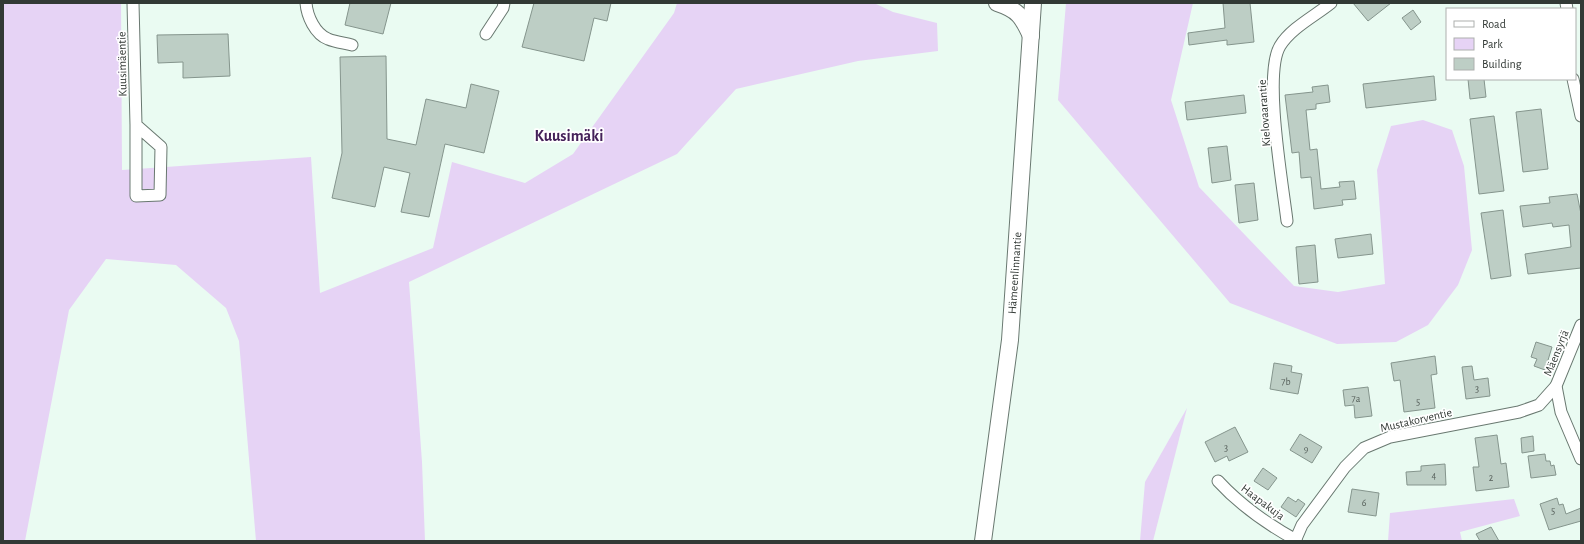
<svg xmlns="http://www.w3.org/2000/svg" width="1584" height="544" font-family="'Alegreya Sans',sans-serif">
	<rect width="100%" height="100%" fill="#eafbf2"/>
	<g fill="#e6d3f5">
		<polygon points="3,3 121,3 122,170 311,157 320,293 433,248 452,162 525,183 573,154 674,13 677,3 874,3 893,12 937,23 938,51 858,61 736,89 677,154 409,282 422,462 425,541 256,541 239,341 226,308 176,265 106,259 69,310 25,541 3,541"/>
		<polygon points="1066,3 1193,3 1171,100 1199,187 1294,286 1338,292 1385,284 1377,170 1391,126 1423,120 1452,130 1464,166 1472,250 1458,285 1428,325 1396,342 1337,344 1230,303 1058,100"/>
		<polygon points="1187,408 1153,541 1140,541 1145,482"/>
		<polygon points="1514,499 1520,516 1460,532 1462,541 1388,541 1390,513"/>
	</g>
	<g fill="#bdcec5" stroke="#85958d">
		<polygon points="350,3 391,3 383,34 345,25"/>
		<polygon points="534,3 611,3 607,21 594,18 584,61 522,47"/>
		<polygon points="1223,3 1250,3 1254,42 1227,45 1227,40 1189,45 1188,33 1225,28"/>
		<polygon points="1353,3 1391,3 1368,21"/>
		<polygon points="1413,10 1421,22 1411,30 1402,18"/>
		<polygon points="228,34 230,76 183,78 183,62 158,63 157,35"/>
		<polygon points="386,56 387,139 416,145 426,99 466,108 471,84 499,91 484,153 445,144 429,217 401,212 410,173 384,167 375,207 332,198 342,153 340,57"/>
		<polygon points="1434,76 1436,100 1366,108 1363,84"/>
		<polygon points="1468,79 1484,79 1486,97 1470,99"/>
		<polygon points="1328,85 1330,102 1316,104 1316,109 1306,110 1310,150 1317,149 1321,189 1340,187 1339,182 1354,181 1356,199 1342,200 1343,205 1314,209 1311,177 1301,178 1299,152 1292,153 1285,95 1313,92 1312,87"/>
		<polygon points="1244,95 1246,113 1187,120 1185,102"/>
		<polygon points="1541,109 1548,169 1523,172 1516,112"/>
		<polygon points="1494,116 1504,191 1479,194 1470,119"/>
		<polygon points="1227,146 1231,180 1212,183 1208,148"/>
		<polygon points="1254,183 1258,220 1239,223 1235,185"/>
		<polygon points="1577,194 1581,214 1581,268 1528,274 1525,254 1571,247 1569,225 1553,227 1552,223 1523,227 1520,206 1550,203 1549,197"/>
		<polygon points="1503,210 1511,276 1491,279 1481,213"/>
		<polygon points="1371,234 1373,254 1338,258 1335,239"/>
		<polygon points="1315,245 1318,282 1299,284 1296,247"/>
		<polygon points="1536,342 1552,347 1545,370 1534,366 1537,359 1531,357"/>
		<polygon points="1435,356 1437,374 1431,375 1435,408 1404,412 1400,380 1394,381 1391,363"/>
		<polygon points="1274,363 1292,366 1291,372 1302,374 1298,394 1270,389"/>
		<polygon points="1472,366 1474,380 1488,378 1490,396 1466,399 1462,367"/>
		<polygon points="1368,387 1372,416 1355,418 1354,405 1345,406 1343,390"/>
		<polygon points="1235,427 1248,452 1229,461 1227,456 1215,462 1205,442"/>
		<polygon points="1300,434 1322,447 1312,463 1290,450"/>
		<polygon points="1497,435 1501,464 1506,463 1509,487 1476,491 1473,467 1479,467 1475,438"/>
		<polygon points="1533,436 1534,451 1522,453 1521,438"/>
		<polygon points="1545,454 1546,461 1550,461 1551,466 1554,465 1556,475 1531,478 1528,456"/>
		<polygon points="1445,464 1446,485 1407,485 1406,472 1421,471 1421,466"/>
		<polygon points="1263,468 1277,478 1268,490 1254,481"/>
		<polygon points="1352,489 1379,493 1376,516 1348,512"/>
		<polygon points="1288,497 1296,502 1298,499 1305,504 1296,517 1281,507"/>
		<polygon points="1557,498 1559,505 1563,504 1566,514 1581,508 1581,521 1549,530 1540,504"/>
		<polygon points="1491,527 1499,541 1480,541 1476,534"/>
	</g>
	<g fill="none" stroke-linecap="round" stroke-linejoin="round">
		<defs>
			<g id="street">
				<polyline points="133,3 136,125 136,196 160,195 161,147 136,125"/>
				<path d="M306,3C307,16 315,34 328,39C335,42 344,43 352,45"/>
				<polyline points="1566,3 1567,9"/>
				<polyline points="486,34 503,8 504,3"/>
				<polyline points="1573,79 1581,116"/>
				<path d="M1287,221C1283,186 1263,74 1280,46C1291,28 1315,16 1331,3"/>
				<polyline points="1581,325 1556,386 1561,412 1581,459"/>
				<path d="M1218,481C1240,505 1267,524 1296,540"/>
				<polyline points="1295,541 1302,525 1345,467 1364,448 1390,437 1519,412 1539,405 1556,386"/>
			</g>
			<g id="secondary">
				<path d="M997,3C1018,10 1022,16 1031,36"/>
				<path id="s1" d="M983,541L1010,340L1033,3"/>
			</g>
		</defs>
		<use href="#street" stroke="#697870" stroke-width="13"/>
		<use href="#secondary" stroke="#697870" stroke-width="18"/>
		<use href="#street" stroke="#fff" stroke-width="11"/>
		<use href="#secondary" stroke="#fff" stroke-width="16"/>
	</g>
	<g text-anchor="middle" stroke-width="3.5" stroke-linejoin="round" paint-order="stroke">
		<g font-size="10" fill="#555e59">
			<text x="1286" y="385">7b</text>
			<text x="1477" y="392">3</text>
			<text x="1356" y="402">7a</text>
			<text x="1418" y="405">5</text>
			<text x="1226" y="451">3</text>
			<text x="1306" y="452">9</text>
			<text x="1434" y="479">4</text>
			<text x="1491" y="481">2</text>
			<text x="1364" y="506">6</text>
			<text x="1553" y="514">5</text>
		</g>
		<g font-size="12" fill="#323935" stroke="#fff">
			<text transform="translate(122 64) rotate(-91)" y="4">Kuusimäentie</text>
			<text transform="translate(1264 113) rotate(-94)" y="4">Kielovaarantie</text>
			<text dy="4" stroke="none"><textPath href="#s1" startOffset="270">Hämeenlinnantie</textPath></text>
			<text transform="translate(1556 353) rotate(-68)" y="4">Mäensyrjä</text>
			<text transform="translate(1416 420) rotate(-13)" y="4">Mustakorventie</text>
			<text transform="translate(1263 502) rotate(37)" y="4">Haapakuja</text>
		</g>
		<g font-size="16" font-weight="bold" fill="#442159" stroke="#fff">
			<text x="569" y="141">Kuusimäki</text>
		</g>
	</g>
	<rect width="1584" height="544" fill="none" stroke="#323935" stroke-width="8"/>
	<rect x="1446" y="8" width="130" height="72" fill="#ffffff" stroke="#adb0ae"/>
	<rect x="1454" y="21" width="20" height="6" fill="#ffffff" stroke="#adb0ae"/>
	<text x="1482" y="28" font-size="12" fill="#323935">Road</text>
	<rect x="1454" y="38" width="20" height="12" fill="#e6d3f5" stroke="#adb0ae"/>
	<text x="1482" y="48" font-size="12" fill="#323935">Park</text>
	<rect x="1454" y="58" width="20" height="12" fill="#bdcec5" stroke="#adb0ae"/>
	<text x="1482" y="68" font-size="12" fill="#323935">Building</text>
</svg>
